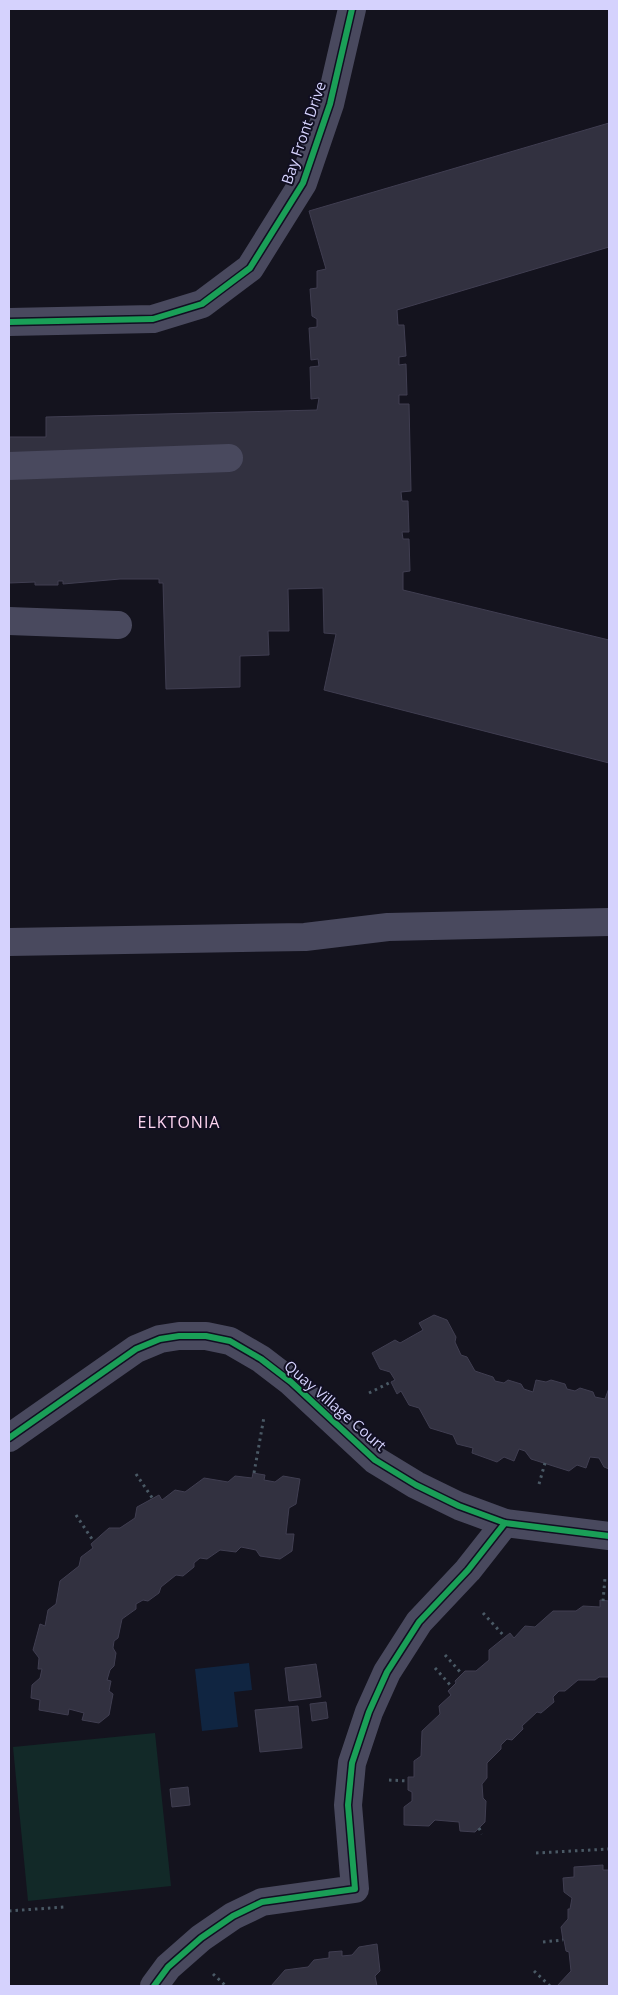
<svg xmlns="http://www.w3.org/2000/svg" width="618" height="1995" font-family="'Open Sans',sans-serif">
	<rect width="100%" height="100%" fill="#14131e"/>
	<polygon fill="#122928" points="155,1733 171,1886 28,1901 13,1747"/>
	<polygon fill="#102541" points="249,1663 252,1690 234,1692 238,1727 202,1731 195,1669"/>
	<g fill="#323140" stroke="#403e51">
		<polygon points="609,123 609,247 397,310 398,325 404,325 406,356 399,357 399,365 406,364 407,395 399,395 399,404 409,404 411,491 401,492 402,501 408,501 409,532 402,532 403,539 409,539 410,571 403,572 403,590 609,640 609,763 324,690 336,634 324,633 323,588 288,589 289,631 268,631 269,655 240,656 240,687 166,689 163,583 159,583 159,579 120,579 63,584 63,581 58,581 58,585 35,585 35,582 9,583 9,437 46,437 46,417 317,410 319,398 311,399 310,367 319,366 318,359 311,360 309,328 317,327 317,319 312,316 310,289 317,288 317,271 326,269 309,211"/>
		<polygon points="434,1315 447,1320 456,1337 455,1342 461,1355 467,1357 475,1371 493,1377 495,1381 504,1383 508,1380 521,1384 524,1389 533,1392 536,1380 546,1382 551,1380 565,1384 567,1389 575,1391 580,1388 593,1392 595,1397 605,1399 609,1388 609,1469 604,1467 599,1458 590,1457 586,1468 577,1465 569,1471 531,1459 525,1451 519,1449 514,1461 504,1457 497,1462 472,1453 473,1448 457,1444 453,1435 430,1428 419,1408 409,1405 401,1391 397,1394 391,1382 395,1380 390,1372 380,1369 372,1353 395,1340 400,1343 423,1330 419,1323"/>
		<polygon points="253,1473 265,1475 264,1480 275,1482 283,1476 300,1479 296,1504 289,1508 286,1534 294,1534 292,1551 280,1559 260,1556 256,1550 241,1547 236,1552 220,1550 207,1559 200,1558 194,1563 194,1567 183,1576 176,1575 161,1587 159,1593 148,1601 143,1600 136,1604 136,1609 122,1619 118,1638 114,1641 113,1648 116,1653 114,1666 110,1670 107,1680 111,1681 109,1691 113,1694 109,1715 99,1723 82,1720 84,1713 69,1709 68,1715 39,1710 40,1700 31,1698 32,1685 40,1678 42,1669 38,1669 39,1658 33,1650 40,1624 45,1626 48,1610 56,1604 60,1581 79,1566 81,1557 93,1548 91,1544 109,1528 120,1528 135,1518 137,1507 159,1495 162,1500 175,1490 185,1492 204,1478 228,1482 235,1476 252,1478"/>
		<polygon points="600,1600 609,1601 609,1677 599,1677 595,1680 578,1680 565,1691 559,1691 553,1697 554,1702 541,1713 537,1712 522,1726 523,1729 512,1740 507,1739 501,1745 501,1749 487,1763 487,1778 482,1784 483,1798 486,1801 485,1822 475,1832 460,1831 459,1822 435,1820 429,1826 404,1825 404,1807 412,1801 412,1792 408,1790 408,1777 414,1777 414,1761 421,1756 422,1731 440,1714 439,1706 451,1695 448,1691 456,1683 455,1681 465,1671 476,1671 489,1660 489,1650 510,1633 514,1638 525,1626 535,1627 553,1611 576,1611 583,1606 600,1607"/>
		<polygon points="316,1664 321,1697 289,1701 285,1668"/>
		<polygon points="326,1702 328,1718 312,1721 310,1704"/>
		<polygon points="298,1706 302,1748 260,1752 255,1710"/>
		<polygon points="188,1787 190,1805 172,1807 170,1789"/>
		<polygon points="603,1865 603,1870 609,1870 609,1986 557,1986 571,1971 569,1952 566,1951 564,1940 563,1940 561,1927 568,1919 568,1909 570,1909 572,1898 564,1892 563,1878 574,1877 574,1867"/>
		<polygon points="377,1944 380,1971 375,1976 377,1986 271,1986 285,1970 308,1967 314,1960 329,1958 329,1952 342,1951 342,1956 352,1955 359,1947"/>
	</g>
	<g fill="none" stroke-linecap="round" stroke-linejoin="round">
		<g stroke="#4a5965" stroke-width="3" stroke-dasharray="2.5 4" stroke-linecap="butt">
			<polyline points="369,1393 391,1382"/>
			<polyline points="254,1473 264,1417"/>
			<polyline points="136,1474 153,1499"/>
			<polyline points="539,1484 545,1463"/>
			<polyline points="76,1515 94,1542"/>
			<polyline points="603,1601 605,1578"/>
			<polyline points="483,1613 505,1637"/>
			<polyline points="445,1655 462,1674"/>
			<polyline points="435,1668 452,1687"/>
			<polyline points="389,1780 408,1781"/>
			<polyline points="479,1828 482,1834"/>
			<polyline points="536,1853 609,1849"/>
			<polyline points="9,1911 64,1907"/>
			<polyline points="543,1942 563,1940"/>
			<polyline points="534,1971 550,1986"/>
			<polyline points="213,1974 226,1986"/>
			<polyline points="504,1985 504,1986"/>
		</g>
		<g stroke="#49495e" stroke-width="28">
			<polyline points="9,322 153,319 202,304 250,268 303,183 330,104 352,9"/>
			<polyline points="9,466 229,458"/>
			<polyline points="9,621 118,625"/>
			<polyline points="9,942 305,937 388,927 609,922"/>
			<polyline points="9,1438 136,1349 160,1339 179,1336 206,1336 230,1341 261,1359 291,1382 375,1460 416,1485 459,1506 505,1523 609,1536"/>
			<polyline points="154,1986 168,1967 201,1938 233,1916 262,1902 355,1889 348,1805 352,1763 369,1712 387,1672 419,1622 468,1570 505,1523"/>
		</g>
		<defs>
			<g id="cycleway">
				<polyline points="9,322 153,319 202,304 250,268 303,183 330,104 352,9"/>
				<polyline points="9,1438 136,1349 160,1339 179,1336 206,1336 230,1341 261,1359 291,1382 375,1460 416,1485 459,1506 505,1523 609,1536"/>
				<polyline points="154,1986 168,1967 201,1938 233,1916 262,1902 355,1889 348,1805 352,1763 369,1712 387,1672 419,1622 468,1570 505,1523"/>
			</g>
		</defs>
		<use href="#cycleway" stroke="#110f22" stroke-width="9"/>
		<use href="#cycleway" stroke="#1a9f57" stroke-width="6"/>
	</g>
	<g text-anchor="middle" stroke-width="4" stroke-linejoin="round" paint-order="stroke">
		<g font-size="15" fill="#d5d2fd" stroke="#110f22">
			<text transform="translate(304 133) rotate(-71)" y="5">Bay Front Drive</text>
			<text transform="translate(335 1406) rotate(41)" y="5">Quay Village Court</text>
		</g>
		<g font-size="16" letter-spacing="1" fill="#fdd4f0" stroke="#110f22">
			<text x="179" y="1128">ELKTONIA</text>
		</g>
	</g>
	<rect width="618" height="1995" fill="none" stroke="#d5d2fd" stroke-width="20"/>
</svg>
